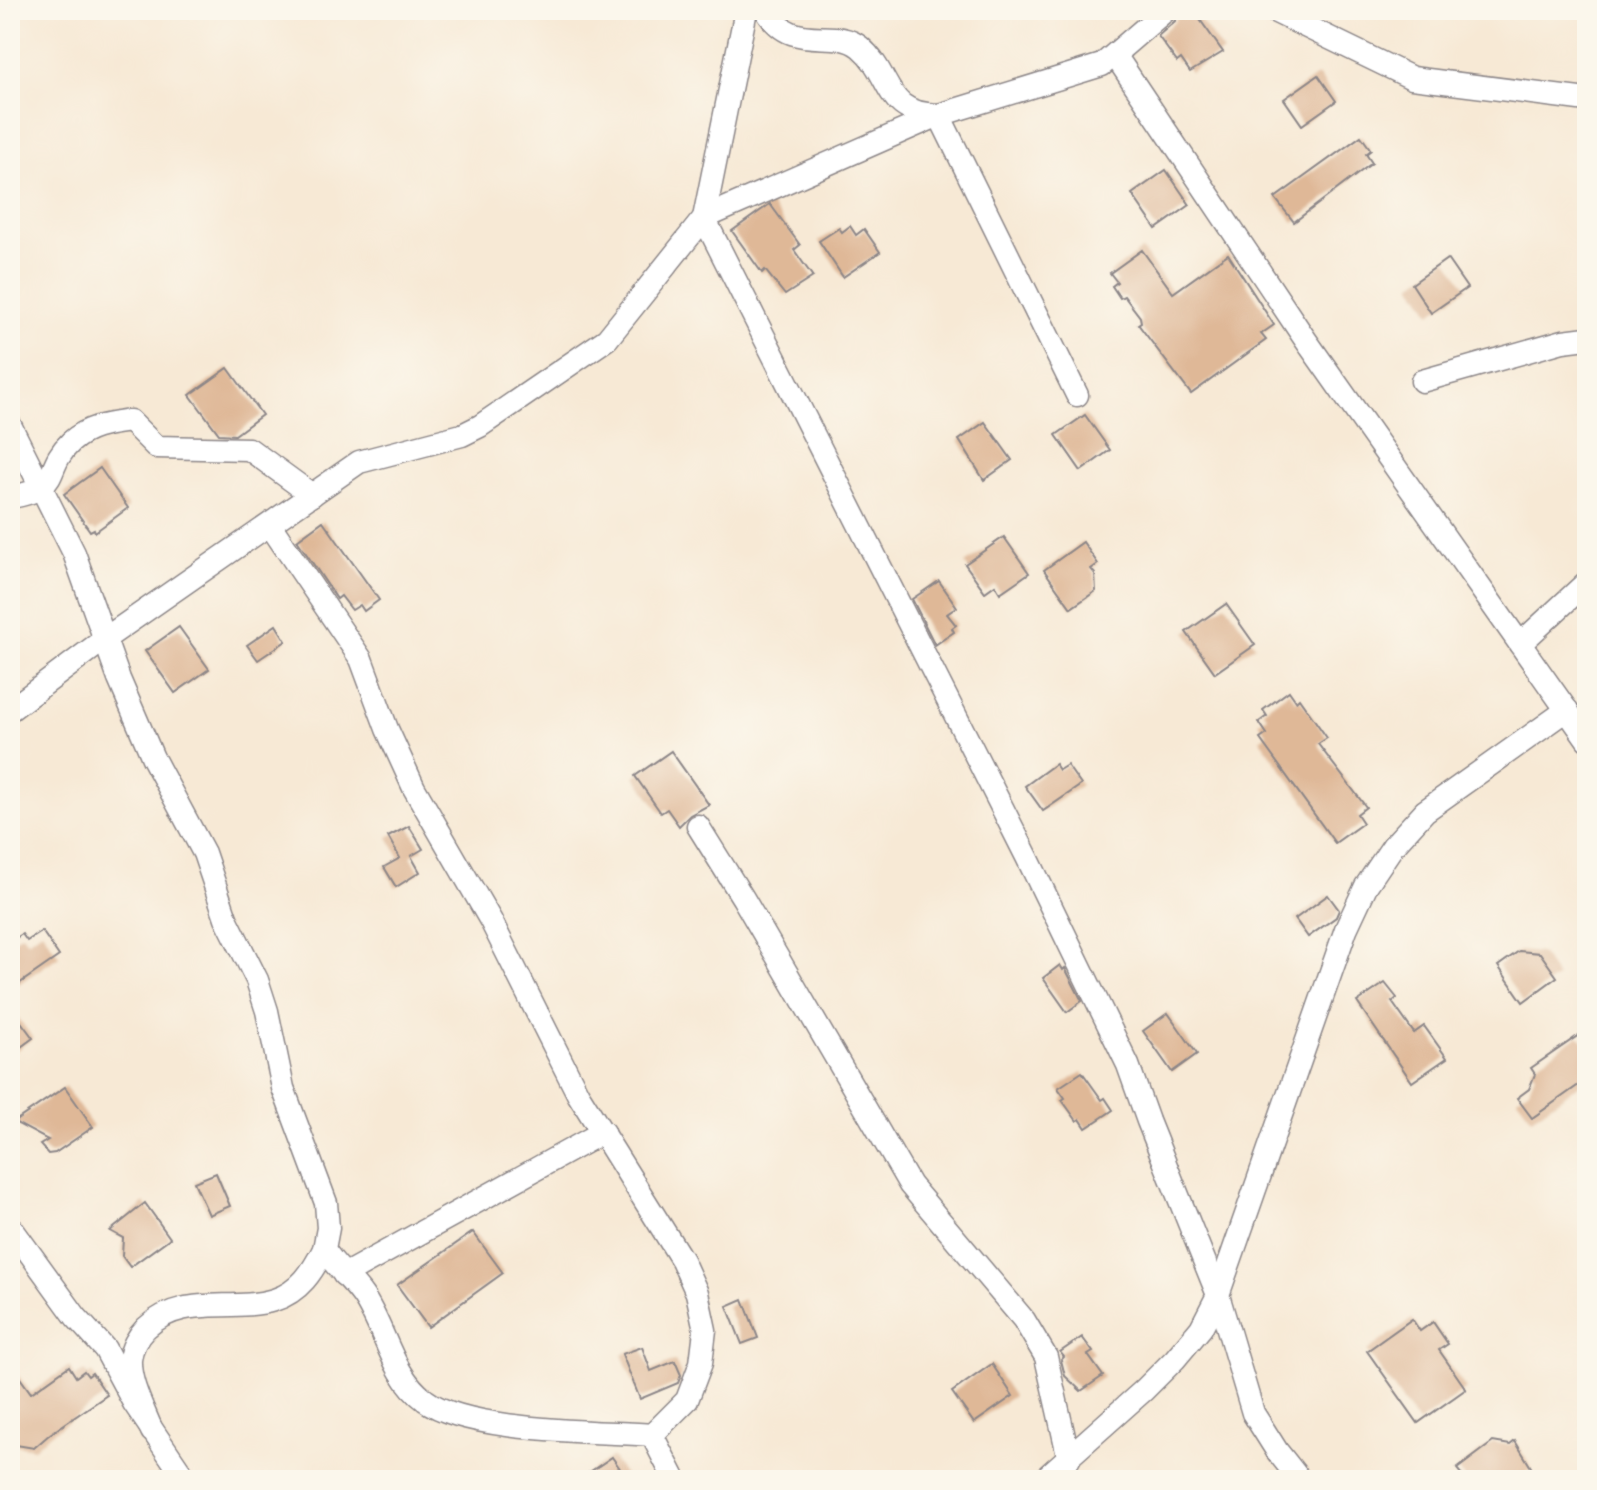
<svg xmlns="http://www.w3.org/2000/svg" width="1597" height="1490" font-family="'Old Standard TT',serif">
	<rect width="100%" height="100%" fill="#fbf7ec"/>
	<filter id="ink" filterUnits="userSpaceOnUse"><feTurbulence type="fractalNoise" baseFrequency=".0125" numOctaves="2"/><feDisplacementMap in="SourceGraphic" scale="16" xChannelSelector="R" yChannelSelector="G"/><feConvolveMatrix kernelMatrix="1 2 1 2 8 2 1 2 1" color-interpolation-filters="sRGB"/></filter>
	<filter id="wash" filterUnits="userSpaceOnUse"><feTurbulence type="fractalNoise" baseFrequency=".006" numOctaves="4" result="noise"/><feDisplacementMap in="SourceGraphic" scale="32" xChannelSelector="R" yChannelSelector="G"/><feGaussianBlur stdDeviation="1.8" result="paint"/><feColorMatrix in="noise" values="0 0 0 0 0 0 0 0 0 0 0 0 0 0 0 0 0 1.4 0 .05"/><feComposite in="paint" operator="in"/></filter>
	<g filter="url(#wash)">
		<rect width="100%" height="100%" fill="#f7e9d5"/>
		<g id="blocks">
			<g fill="#dfb897">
				<polygon points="1181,10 1193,10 1223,52 1190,72 1181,59 1177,62 1158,36 1175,21"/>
				<polygon points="1318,75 1336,101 1302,125 1284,99"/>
				<polygon points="1361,136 1371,150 1366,154 1372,163 1294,222 1275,198"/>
				<polygon points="1166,170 1190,205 1156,229 1132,194"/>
				<polygon points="770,204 800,245 794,250 813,277 785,295 765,270 762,273 732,231"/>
				<polygon points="850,226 856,235 864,229 880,252 843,277 819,241 839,228 842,232"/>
				<polygon points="1142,250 1173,293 1228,254 1274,325 1261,334 1266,340 1191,394 1138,324 1141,322 1140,317 1124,296 1120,298 1112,286 1117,282 1110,273"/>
				<polygon points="1447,259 1467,288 1431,313 1412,284"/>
				<polygon points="228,368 262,415 235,435 219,434 190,395"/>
				<polygon points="1085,415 1110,450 1081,471 1056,435"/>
				<polygon points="985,422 1012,460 984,480 959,440"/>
				<polygon points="100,468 128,508 95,532 94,529 90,531 64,494"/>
				<polygon points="323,521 379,600 364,611 360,605 352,610 341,596 337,599 297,540"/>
				<polygon points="1004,537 1029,573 1000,593 995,585 985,592 965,564"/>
				<polygon points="1083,542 1098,564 1091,569 1095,574 1096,591 1071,608 1044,570"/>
				<polygon points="939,581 957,607 947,614 956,625 952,628 954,632 935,645 912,599"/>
				<polygon points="1226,604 1255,645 1215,673 1186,632"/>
				<polygon points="276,625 286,641 258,660 247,645"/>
				<polygon points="179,627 209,669 175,693 145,651"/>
				<polygon points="1289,691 1296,701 1299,698 1327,738 1318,744 1366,807 1357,814 1363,823 1335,843 1260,739 1267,734 1259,722 1267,716 1263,710"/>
				<polygon points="671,751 709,805 690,815 679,826 667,809 661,813 635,776"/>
				<polygon points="1055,764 1059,770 1067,765 1081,785 1043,811 1025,786"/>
				<polygon points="409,826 423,849 411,856 420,872 396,887 384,867 400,858 388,837"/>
				<polygon points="1328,895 1339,910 1336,917 1308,937 1295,919"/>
				<polygon points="42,931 59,956 10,990 10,942 22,934 27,941"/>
				<polygon points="1519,951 1540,953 1557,977 1523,1002 1498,966"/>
				<polygon points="1060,965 1063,970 1065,968 1082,1001 1067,1012 1043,978"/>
				<polygon points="1385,983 1397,998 1392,1002 1414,1033 1424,1026 1447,1058 1412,1082 1357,1002"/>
				<polygon points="10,1007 33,1038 10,1055"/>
				<polygon points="1168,1013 1197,1054 1172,1072 1143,1031"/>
				<polygon points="1579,1035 1587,1046 1587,1079 1532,1118 1517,1098 1529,1089 1535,1074 1531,1068"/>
				<polygon points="1082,1072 1102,1100 1105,1098 1113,1110 1086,1128 1080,1119 1077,1121 1062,1100 1065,1098 1058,1088"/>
				<polygon points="65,1087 93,1127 55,1153 48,1154 40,1145 48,1140 14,1122"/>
				<polygon points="216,1173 230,1206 209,1215 194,1182"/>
				<polygon points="145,1203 170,1238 130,1267 122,1256 123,1238 110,1231"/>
				<polygon points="473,1232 503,1273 428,1327 397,1285"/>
				<polygon points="743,1299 758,1338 742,1344 727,1306"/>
				<polygon points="1412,1319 1420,1331 1433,1322 1448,1344 1439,1350 1466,1389 1418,1423 1367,1351"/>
				<polygon points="1082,1337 1093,1352 1088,1355 1103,1376 1081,1391 1065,1376 1061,1360 1064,1357 1060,1352"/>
				<polygon points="642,1347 651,1371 675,1361 681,1375 678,1383 640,1399 622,1354"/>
				<polygon points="10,1364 31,1393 69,1366 76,1377 84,1371 88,1376 92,1373 107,1395 50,1434 34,1448 10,1444"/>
				<polygon points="992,1364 1013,1396 974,1423 952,1392"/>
				<polygon points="1515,1441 1532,1469 1517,1480 1466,1480 1457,1469 1493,1442 1510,1445"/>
				<polygon points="612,1457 628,1480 578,1480"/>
			</g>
		</g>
	</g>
	<g filter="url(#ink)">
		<use href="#blocks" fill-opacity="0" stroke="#8c8688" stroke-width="2"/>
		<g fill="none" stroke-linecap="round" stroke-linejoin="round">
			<defs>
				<g id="minor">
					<polyline points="746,10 704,218 1027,857 1128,1065 1148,1121 1218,1295 1253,1413 1277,1451 1300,1480"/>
					<path d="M766,10C793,55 833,25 860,47C894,76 882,114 939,115L1077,395"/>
					<polyline points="1272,10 1412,78 1587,100"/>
					<polyline points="1115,55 1305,339 1587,739"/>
					<polyline points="1422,381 1563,341 1587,338"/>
					<path d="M10,425L74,553L119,679L153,758L204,853L226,918L257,980L267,1011L283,1088L326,1203L328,1228L324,1249C335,1267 351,1279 363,1296C385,1328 392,1376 425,1400C467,1432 596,1431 652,1435L675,1480"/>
					<path d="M10,497C64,489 42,469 71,442C88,426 109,424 130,421L156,447L249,449L312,495"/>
					<polyline points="270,525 361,659 387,729 414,788 491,921 578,1094 682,1260 697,1293 705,1330 701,1363 687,1400 652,1435"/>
					<polyline points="1520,644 1587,582"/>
					<polyline points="10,710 106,638 359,462 462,435 480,426 607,339 704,218 939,115 1102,65 1166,10"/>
					<polyline points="698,826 743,898 910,1185 1024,1320 1046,1357 1069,1459"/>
					<polyline points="10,1226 76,1317 105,1349 134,1403 186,1480"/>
					<polyline points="344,1275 603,1132"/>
					<path d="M152,1431C144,1410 129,1383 130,1360C131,1348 138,1336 146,1328C183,1293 230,1313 274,1300C300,1292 313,1271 324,1249"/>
					<polyline points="1043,1480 1144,1390 1175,1359 1201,1328 1218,1295 1346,929 1366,886 1393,846 1425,811 1567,710"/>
				</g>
			</defs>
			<use href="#minor" stroke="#8c8688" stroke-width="25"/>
			<use href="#minor" stroke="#fff" stroke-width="22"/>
		</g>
	</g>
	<rect width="1597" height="1490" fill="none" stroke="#fbf7ec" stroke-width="40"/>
</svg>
